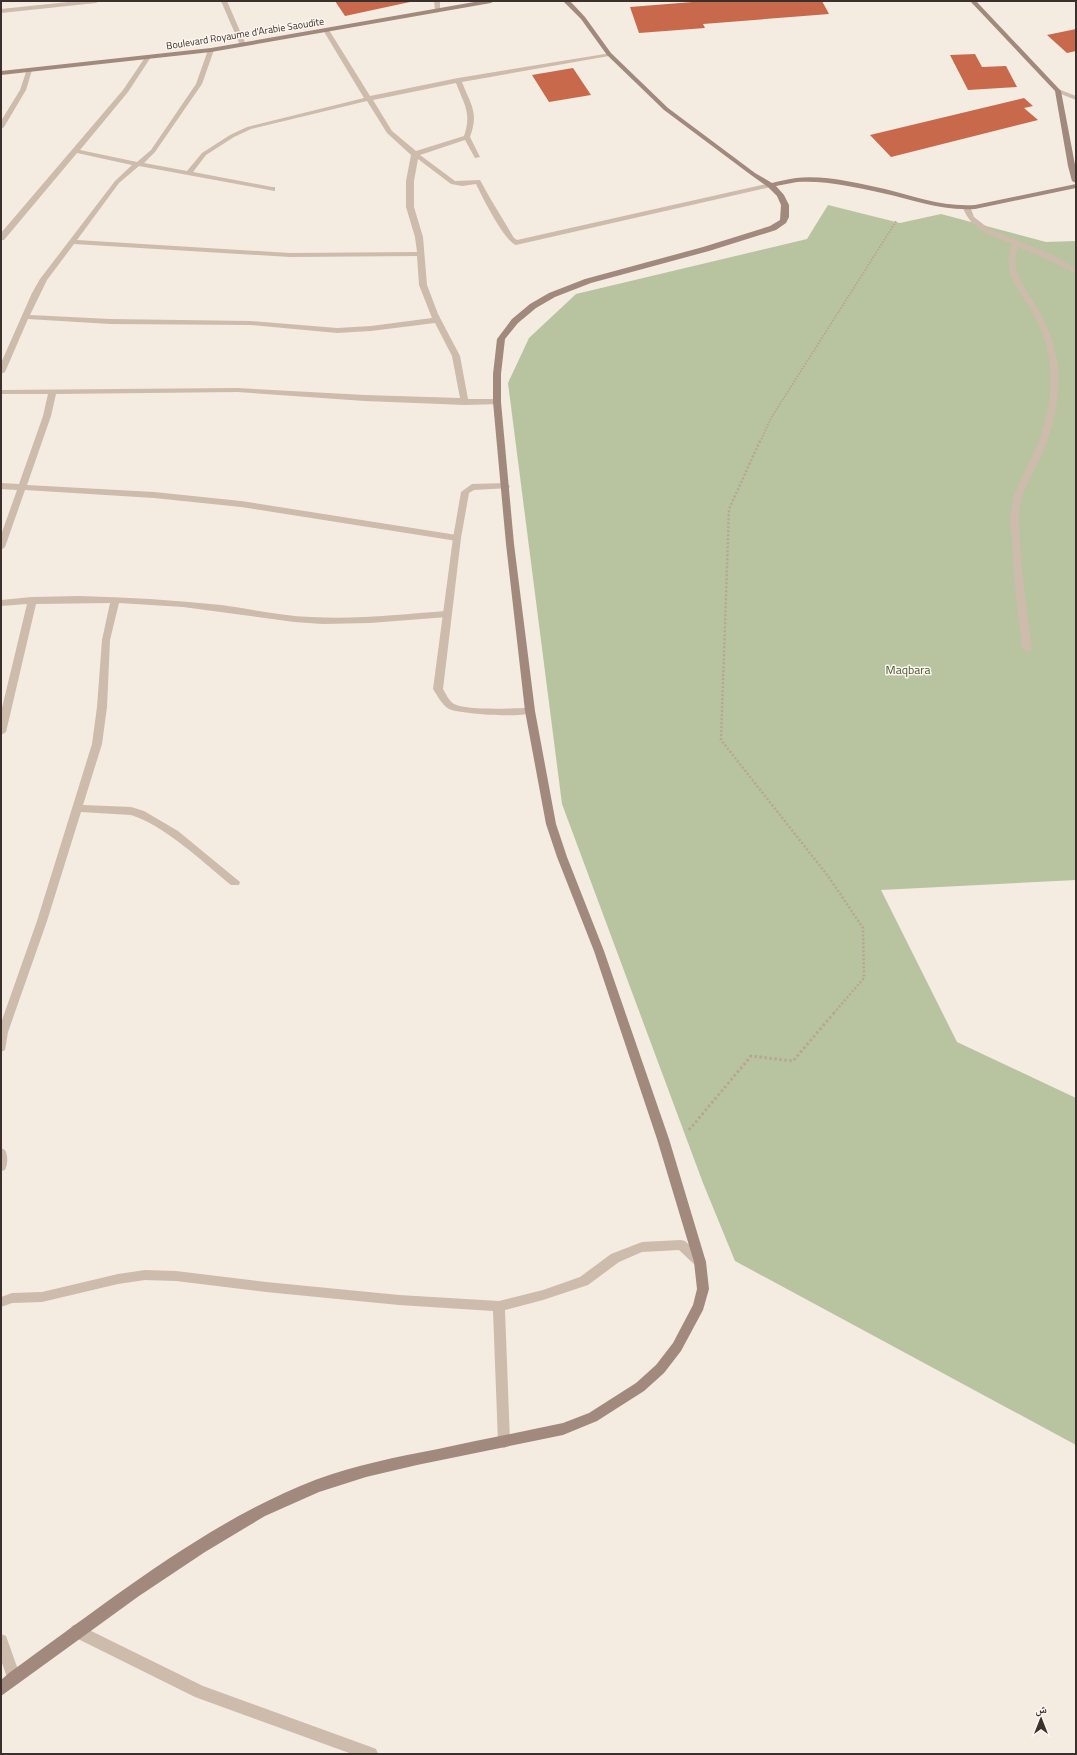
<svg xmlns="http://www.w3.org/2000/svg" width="1077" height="1755" font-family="'Titillium Web','Noto Naskh Arabic',sans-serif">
	<rect width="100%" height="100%" fill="#f4ebe1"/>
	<polygon fill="#b8c4a0" points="828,205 900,223 941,214 1046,242 1076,241 1076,880 881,890 957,1042 1076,1098 1076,1445 735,1261 703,1183 562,804 508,383 529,338 576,294 807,239"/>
	<g fill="#c8694b">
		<polygon points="335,1 410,1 410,2 345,16"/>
		<polygon points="705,1 822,1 829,14 703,24 705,28 639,33 630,7"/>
		<polygon points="1076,29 1076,51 1067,53 1047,35"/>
		<polygon points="975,54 982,67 1006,66 1017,87 968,90 950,55"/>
		<polygon points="573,68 591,95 549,102 532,75"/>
		<polygon points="1024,98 1033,106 1024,108 1038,120 891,157 870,135"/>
	</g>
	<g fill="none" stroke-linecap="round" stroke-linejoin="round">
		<polyline stroke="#b9a596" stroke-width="2" stroke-dasharray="1.5 1.5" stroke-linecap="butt" points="760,442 771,418 897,220"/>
		<polyline stroke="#b9a596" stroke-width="2.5" stroke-dasharray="2 2" stroke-linecap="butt" points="760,441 729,509 721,740 828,876 863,928 864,978 833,1014"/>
		<polyline stroke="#b9a596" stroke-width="3" stroke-dasharray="2.5 2.5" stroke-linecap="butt" points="689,1130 751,1056 793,1061 834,1013"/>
		<g fill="#cdbbac" fill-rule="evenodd">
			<path d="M964,206H970L974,217L988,228L1055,256L1076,269V274L1049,260L1018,247C1008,274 1031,294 1043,318C1050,333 1056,350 1058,366C1061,400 1052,433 1038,463C1031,476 1023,490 1020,505C1018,517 1020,529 1020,541C1022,577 1027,613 1032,649L1027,652L1022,649C1018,613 1013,577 1012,541C1011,529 1009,517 1012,505C1014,490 1023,477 1029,463C1044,433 1053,401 1050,367C1049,348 1042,329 1032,312C1019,288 1001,274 1012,244C991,235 972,231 963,208Z"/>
			<path d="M506,483L510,486L509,488L474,490L469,493L461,538L443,689C446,694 449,701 454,704C467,711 514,708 530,708L535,711C529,719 459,714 449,709C442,705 437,695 433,689L453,538L461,492L472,484Z"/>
		</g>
		<g fill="#cdbbac" fill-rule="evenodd">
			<polygon points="78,1 99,1 96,3 1,13 1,9"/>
			<polygon points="221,1 227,1 246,45 245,46 240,45"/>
			<polygon points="434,1 440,1 440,11 435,10"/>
			<path d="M326,28L329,30L370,96L458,78L611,53V55L609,56L462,82C471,105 479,113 470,137L480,157L475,158L465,140L420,155L455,181L480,180L490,198L514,238L517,240L771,183L775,185L771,187L516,245C504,241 482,196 476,184L462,186L451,184L418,159L414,181V207L423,237L427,285L438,314L460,356L468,399H497L501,402L500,404L465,405L365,401L237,392L56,394L51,416L27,485L154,492L241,501L457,535L461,538L460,540L457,541L241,507L154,498L25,490L5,547L1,550V535L17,490L1,489V483L19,484L43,416L48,394H1V390L237,388L365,395L460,398L452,356L435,323L371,331L337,333L250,325L110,324L28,319L5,372L1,374V363L32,293L40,279L115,181L132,165L77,153L4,240H1V233L123,90L146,56L151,57L128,92L80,150L137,162L151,150L196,84L208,50L211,48L214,50L202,84L155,152L144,163L187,171L202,153L230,135L247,127L364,98L323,30ZM456,83C464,104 472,113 464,136L416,151L392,131L373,100ZM367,101L387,133L411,155L406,181V207L415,237L417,252L290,253L77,240L119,183L139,166L275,191V187H272L193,172L206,155L234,137L251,129ZM74,244L290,257L417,256L419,285L432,318L371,326L337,328L250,321L110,319L30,315L47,280Z"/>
			<polygon points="27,69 32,70 26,90 4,127 1,129 1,121 20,90"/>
			<polygon points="1058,89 1076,96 1076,100 1056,92 1055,91"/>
			<path d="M79,596C126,597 174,600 221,605C251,609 281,616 311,617C357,620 402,614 447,611L451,614L447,617L370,623L323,624L294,622L183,607L119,603L110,640L107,707L102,744L83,805L131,807L144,811L178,831L240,882L239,885H231C204,863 164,825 131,815L81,812L47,921L8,1032L5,1050L1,1052V1023L37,921L92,744L97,707L102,640L110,603L36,604L6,732L1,735V712L27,604L1,606V600L32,597Z"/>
			<path d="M1,1148L5,1150C8,1155 8,1164 5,1170L1,1171Z"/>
			<polygon points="681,1240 685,1241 704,1258 706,1262 704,1266 700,1267 696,1266 679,1250 642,1252 619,1262 588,1285 543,1300 505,1310 510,1442 508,1446 504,1448 500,1446 498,1442 493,1311 399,1305 266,1292 176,1281 145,1280 118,1284 42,1302 12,1303 1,1307 1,1297 12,1293 42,1292 118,1274 145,1270 176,1271 266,1282 399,1295 499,1301 543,1290 580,1277 611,1254 642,1242"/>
			<polygon points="77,1624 203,1686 371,1747 376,1749 378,1754 352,1754 195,1697 72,1636 70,1631 72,1626"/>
			<polygon points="1,1634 6,1636 21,1678 19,1683 14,1685 9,1683 1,1660"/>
		</g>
		<g fill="#a18a7d" fill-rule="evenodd">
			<polygon points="480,1 494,1 491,3 211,52 1,75 1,71 211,48"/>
			<path d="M563,1H570L585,17L611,53L668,108L755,173L772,183C780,181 788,179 796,178C825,175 857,183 885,189C916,197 942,207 975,205L1076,184V188L975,209C940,211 915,200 882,193C855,187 825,180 797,182C790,183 783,185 776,186L784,195L789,205V217L786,223L776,230L709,251L591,283L555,297L536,308L518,323L505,339L501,374V402L514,544L535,711L556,824L567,857L604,951L669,1139L706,1262L709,1289L703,1310L681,1351L664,1373L644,1391L597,1421L563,1435L417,1465L366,1477L319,1492L265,1516L205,1552L139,1596L1,1696V1680L9,1673C104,1605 206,1522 315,1480C355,1465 397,1457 438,1449C480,1440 521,1432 563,1423L589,1413L636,1383L656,1365L673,1343L693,1305L697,1289L694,1262L657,1139L594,951L557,857L546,824L525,711L506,544L493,402V374L497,339L512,319L530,304L549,293L585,279L703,247L770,226L780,220L781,205L777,196L768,187L751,175L664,110L607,55L581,19Z"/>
			<polygon points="970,1 976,1 1061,91 1076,170 1076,183 1072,181 1068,166 1055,91"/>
		</g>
	</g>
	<g text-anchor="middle" stroke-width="3" stroke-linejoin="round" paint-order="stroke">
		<g font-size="10" fill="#3b302b" stroke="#fbf5ee">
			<text transform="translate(245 33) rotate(-9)" y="4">Boulevard Royaume d'Arabie Saoudite</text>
		</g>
		<g font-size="12" fill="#4a5a2e" stroke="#fbf5ee">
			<text x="908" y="674">Maqbara</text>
		</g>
	</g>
	<rect width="1077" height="1755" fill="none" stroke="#3b302b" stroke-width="4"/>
	<g transform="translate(1041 1719)" stroke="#fbf5ee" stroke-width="3" paint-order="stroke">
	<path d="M0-3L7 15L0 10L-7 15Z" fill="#3b302b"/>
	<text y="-6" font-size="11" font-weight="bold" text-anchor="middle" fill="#3b302b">ش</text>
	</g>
</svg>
